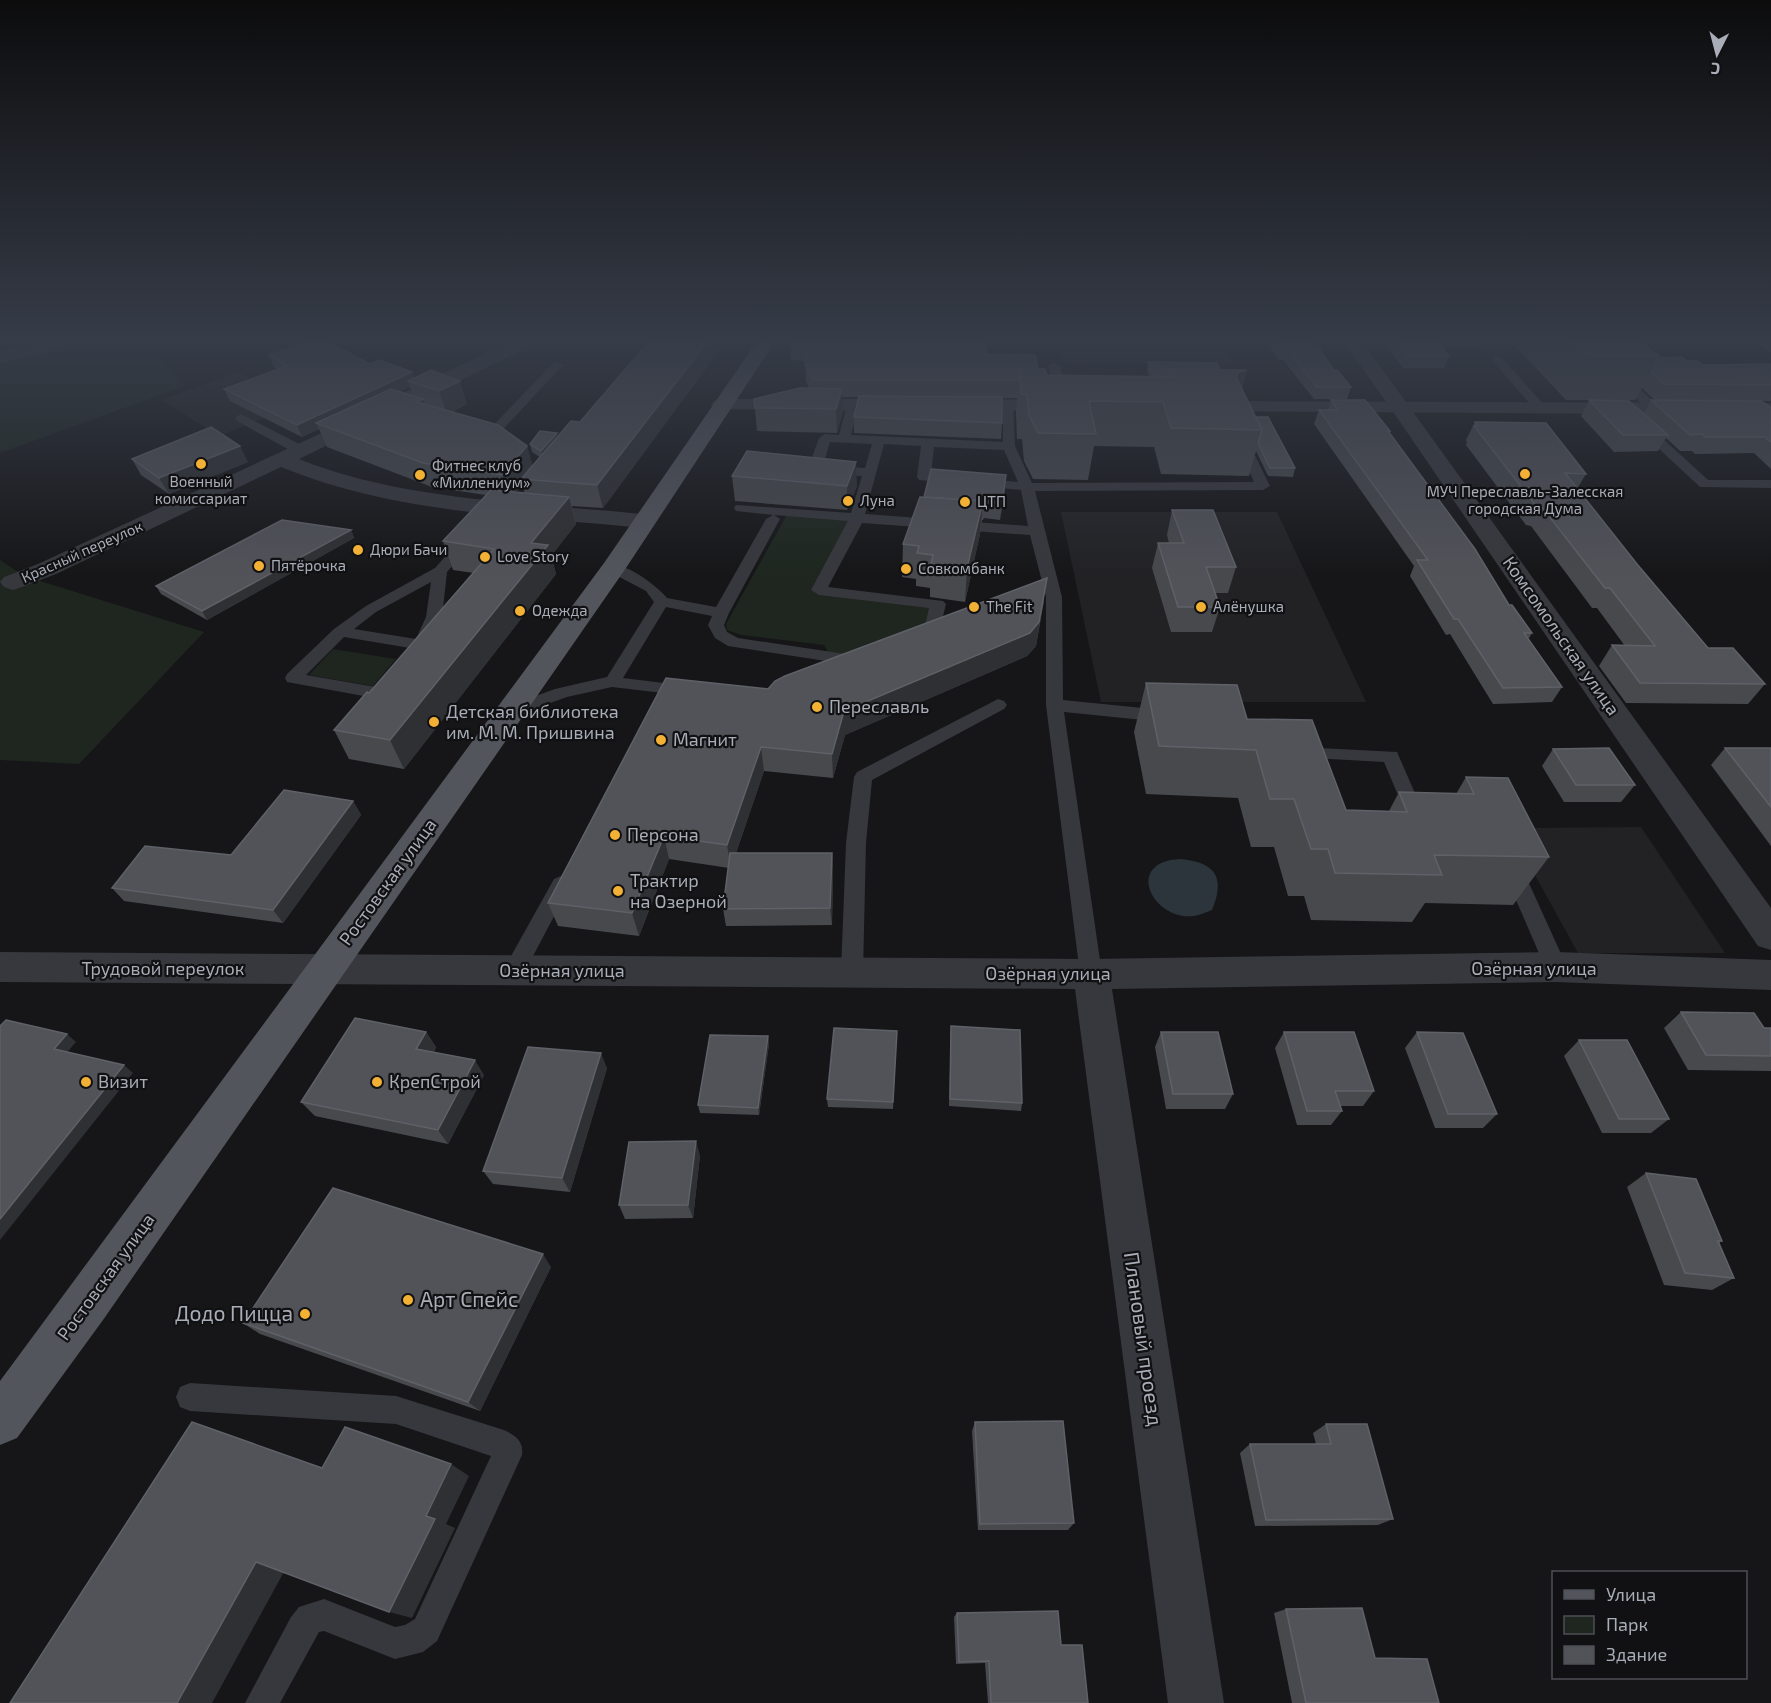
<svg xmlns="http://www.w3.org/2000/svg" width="1771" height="1703" font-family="'Exo 2',sans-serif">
	<rect width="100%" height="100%" fill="#161618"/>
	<g fill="#222225">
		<polygon points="1057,337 1215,337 1233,365 1064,363"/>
		<polygon points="239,372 298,405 219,436 161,400"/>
		<polygon points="1061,512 1277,512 1366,702 1101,702"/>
		<polygon points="1641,827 1725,953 1578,953 1509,828"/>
	</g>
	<g fill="#1e261f">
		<polygon points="116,337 141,337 185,386 0,453 0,361"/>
		<polygon points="789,511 856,518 820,590 937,604 931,633 853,659 831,657 824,645 741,635 727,630 726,624"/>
		<polygon points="0,560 24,576 204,632 79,764 0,760"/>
		<polygon points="333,649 396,659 373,686 309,675"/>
	</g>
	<path fill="#2c353c" d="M1180,859C1215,862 1226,877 1212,910C1206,912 1200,915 1194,916C1153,921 1123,862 1180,859Z"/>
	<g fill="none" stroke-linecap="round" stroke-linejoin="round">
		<g fill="#37383d" fill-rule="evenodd">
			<polygon points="1497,356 1501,357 1545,406 1545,412 1537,412 1493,361 1493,357"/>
			<polygon points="557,362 563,365 561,367 495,438 487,438 485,435 487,432 553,363"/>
			<polygon points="1054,363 1060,366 1069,400 1067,403 1063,404 1057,400 1048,366"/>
			<polygon points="1619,373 1623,374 1658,406 1658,412 1650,412 1615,378 1613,376"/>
			<path d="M853,401L859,405L851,435L1003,442V405L1009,401L1013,402L1015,446L1032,483L1254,482L1235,439L1241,435L1247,439L1270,486L1263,490L1035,491L1062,597L1063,700L1163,710L1169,712L1172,716L1169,720L1163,722L1064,712L1102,974L1099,980L1091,983L1083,980L1080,974L1046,705V597L1030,535L862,523L828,587L943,601L946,604L939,633L937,636L919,642L911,637L913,634L924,630L929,608L819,595L811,590L848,521L774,515L780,519L729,613L724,625L727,632L738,638L852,655L858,656L860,660L858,664L852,665L728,646L715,638L708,625L712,616L666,607L623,678L688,686L694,687L696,691L694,695L688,696L612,687L567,697L511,717L505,715L502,711L505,707L555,689L607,677L654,602L646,591L608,571L606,568L608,565C625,561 657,586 667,598L716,607L766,519L773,515L736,511L734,508L736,505L851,513L862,476L815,473L808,469L819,438L825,434L839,435L847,405ZM830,442L872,444L865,468L823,465ZM884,444L921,446L917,477L919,480L1021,490L1028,526L865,514ZM934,447L1004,450L1018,482L931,474Z"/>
			<polygon points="241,414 305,447 306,450 300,454 295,453 237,421 235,418"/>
			<polygon points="1643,423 1647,424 1708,480 1771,480 1771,488 1700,487 1639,430 1637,427 1639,424"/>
			<path d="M467,537L474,541L447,572L442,617L428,649L422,650L344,637L306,675L376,687L385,677H397L399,681L386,697L380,699L287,682L285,678L287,674L334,629L366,606L435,568L462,538ZM431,582L426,617L416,639L354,629L376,612Z"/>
			<polygon points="998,699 1004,701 1007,705 1004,709 872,780 866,843 863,972 860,978 852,981 844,978 841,972 846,843 854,777 857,772"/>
			<polygon points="1300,747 1397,752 1425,816 1423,821 1416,823 1409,821 1384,762 1294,757 1291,753 1294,749"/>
			<polygon points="1513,862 1520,865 1523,870 1567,967 1564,973 1556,976 1548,973 1545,967 1503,870 1506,865"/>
			<polygon points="561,876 568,879 571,884 522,977 514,980 506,977 503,971 506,965 554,879"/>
			<path d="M190,1383L396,1396L504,1430C515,1435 524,1441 522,1455L437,1641L423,1652L395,1659L324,1631L319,1632L280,1703H245L291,1617L299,1607L324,1599L395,1627L405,1625L415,1619L491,1456L396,1424L190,1411L180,1407L176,1397L180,1387Z"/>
		</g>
		<g fill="#37383d" fill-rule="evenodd">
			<polygon points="65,337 101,337 99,341 0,363 0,351"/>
			<polygon points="520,337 544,337 542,341 419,400 405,400 402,396 405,392"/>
			<polygon points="1340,337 1359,337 1771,908 1771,950 1758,946 1394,413"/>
			<path d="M363,414L370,416L373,420L370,424L299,459C402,501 532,503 643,514L651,516L655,521L651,526L643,528C523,516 394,514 281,467L56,574L22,587L13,590L4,587L0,582L4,577L38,564Z"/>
			<polygon points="0,952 1091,959 1556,952 1771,960 1771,990 1556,982 1112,989 1224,1703 1168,1703 1075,989 0,982"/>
		</g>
		<g fill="#37383d" fill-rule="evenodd">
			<polygon points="721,399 902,399 909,401 912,405 909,409 902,411 714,409 711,405 714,401"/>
			<polygon points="957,399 1061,400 1068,402 1071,406 1068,410 1061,412 950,409 947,405 950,401"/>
			<polygon points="1206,401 1771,403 1771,415 1199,411 1196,407 1199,403"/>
		</g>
		<polygon fill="#53555c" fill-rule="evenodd" points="760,337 778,337 626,568 103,1320 17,1438 0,1445 0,1381 604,563"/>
	</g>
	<g fill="#47494d" fill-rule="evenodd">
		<path d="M653,337H729L603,508L572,506L576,524L551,556L556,574L404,769L349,759L334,730L369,693L474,573L453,570L443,541L486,495L432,487L327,447L319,429L302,437L230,401L224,389L278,369L274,367L269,355L370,364L412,372L414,378L467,404L452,412L527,446L532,466L540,457L532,452L530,444L557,436L580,422ZM410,387L413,395L400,391ZM522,484L525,493L515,492Z"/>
		<polygon points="1264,337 1311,337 1334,370 1351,387 1347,399 1314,399 1283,360 1278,360"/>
		<polygon points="1381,337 1483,337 1479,347 1441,347 1449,356 1444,368 1403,368"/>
		<polygon points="1507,337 1636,337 1659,356 1658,358 1687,361 1702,365 1771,364 1771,401 1655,400 1642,388 1635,400 1566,400"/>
		<polygon points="1747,337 1771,337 1771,352"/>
		<polygon points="789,343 986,354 1038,369 1047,375 1149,377 1147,370 1148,362 1220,370 1247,370 1242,388 1256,417 1295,468 1293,477 1268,476 1256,451 1249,476 1161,474 1154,447 1094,446 1088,480 1033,479 1024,461 1022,439 1017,439 1016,413 1017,398 1002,398 1002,423 1001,439 854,433 854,417 859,397 842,397 843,412 837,433 757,431 754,399 809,388 806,381 805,361 791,360"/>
		<polygon points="1331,400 1390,431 1389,433 1509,605 1532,633 1528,640 1562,687 1552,702 1493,704 1450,634 1446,635 1410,576 1414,566 1314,424 1319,410 1328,410"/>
		<polygon points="1589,400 1644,413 1651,400 1771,408 1771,469 1754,453 1695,454 1692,451 1680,451 1666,438 1658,451 1614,452 1581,416"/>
		<polygon points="1475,422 1586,474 1577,489 1637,564 1708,648 1765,684 1748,704 1626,703 1599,666 1612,645 1625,646 1597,608 1592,608 1531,526 1526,525 1466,445 1467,442 1466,440"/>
		<polygon points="132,459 248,462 169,494 141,475"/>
		<polygon points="732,476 857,486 847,510 735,501"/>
		<polygon points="1005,492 1000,520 984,518 983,520 982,520 980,534 965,602 930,597 930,588 916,586 916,579 902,577 903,544 924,497"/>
		<polygon points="1172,510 1236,567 1228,593 1215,593 1220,607 1212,632 1171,632 1152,568 1158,543 1169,543 1167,535"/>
		<polygon points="351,530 354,538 207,620 161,594 156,586"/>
		<polygon points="1044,601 1036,646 1027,656 845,735 833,778 764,771 736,853 832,853 833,870 832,925 726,926 723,909 729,868 669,859 639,936 558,926 548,903 768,689"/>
		<polygon points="1146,683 1247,719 1346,810 1389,811 1399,792 1456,794 1466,777 1549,857 1513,905 1425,903 1412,922 1311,920 1304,896 1288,896 1274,847 1251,847 1238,798 1146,794 1134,732"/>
		<polygon points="1725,748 1771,748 1771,846 1711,765"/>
		<polygon points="1553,749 1635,785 1621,802 1564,802 1542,766"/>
		<polygon points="353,801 361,815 283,923 124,901 112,888 231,855"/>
		<polygon points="1681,1012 1764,1028 1771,1028 1771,1071 1688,1070 1664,1028"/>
		<polygon points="951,1026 1022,1103 1021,1111 949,1106"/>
		<polygon points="897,1031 893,1109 828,1107 827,1099"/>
		<polygon points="426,1032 436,1047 434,1052 484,1075 448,1144 315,1116 301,1102"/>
		<polygon points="1161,1032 1233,1094 1225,1109 1166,1109 1155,1047"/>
		<polygon points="1284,1032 1374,1091 1363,1106 1340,1106 1342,1111 1331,1125 1297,1125 1275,1048"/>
		<polygon points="1417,1032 1497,1114 1483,1128 1435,1128 1405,1048"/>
		<polygon points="768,1036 769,1044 759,1115 700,1113 698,1105"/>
		<polygon points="1579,1040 1669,1119 1651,1133 1602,1133 1564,1056"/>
		<polygon points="607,1068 570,1192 493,1184 483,1171"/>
		<polygon points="700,1155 693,1218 625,1219 619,1205"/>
		<polygon points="1646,1173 1722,1241 1719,1243 1734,1278 1712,1290 1664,1285 1627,1187"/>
		<polygon points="551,1267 480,1411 260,1334 243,1323"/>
		<polygon points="975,1422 1074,1523 1068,1530 978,1530 972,1431"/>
		<polygon points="1326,1424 1393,1519 1378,1525 1255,1526 1240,1453 1250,1444 1316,1444 1313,1433"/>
		<polygon points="1286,1609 1375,1658 1439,1703 1292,1703 1274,1613"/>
		<polygon points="957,1613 1061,1645 1088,1703 988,1703 985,1663 956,1664 954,1617"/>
	</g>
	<g fill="#2f3033">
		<polygon points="711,337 729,337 603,508 597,485"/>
		<polygon points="988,337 989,337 984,372 985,354"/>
		<polygon points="1247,370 1235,414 1236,377 1239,372"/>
		<polygon points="412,372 416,383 408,381 410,387 326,426 316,423 319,429 302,437 297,425"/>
		<polygon points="460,381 467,404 447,414 439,391"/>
		<polygon points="842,389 843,412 837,433 836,409"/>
		<polygon points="423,399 431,422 417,402"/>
		<polygon points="557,433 559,441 544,459 541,451"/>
		<polygon points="240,446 248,462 169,494 159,478"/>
		<polygon points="527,446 534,470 521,479 522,484 509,499 502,475"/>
		<polygon points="856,462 857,486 847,510 847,486"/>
		<polygon points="1006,475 1005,492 1000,520 1002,503"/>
		<polygon points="569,497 576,524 551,556 556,574 404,769 390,740 531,543"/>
		<polygon points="983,501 980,534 965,602 967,568"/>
		<polygon points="351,530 354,538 207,620 202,611"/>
		<polygon points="1047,578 1036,646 1027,656 845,735 833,778 832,754 844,711"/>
		<polygon points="761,747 764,771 731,868 727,845"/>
		<polygon points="353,801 361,815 283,923 273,910"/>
		<polygon points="664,836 669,859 639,936 632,913"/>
		<polygon points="832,853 833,870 832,925 830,908"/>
		<polygon points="426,1032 436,1047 427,1064 416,1049"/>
		<polygon points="67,1034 76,1042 63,1057 54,1049"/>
		<polygon points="768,1036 769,1044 759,1115 758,1108"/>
		<polygon points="601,1053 607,1068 570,1192 562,1178"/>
		<polygon points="475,1060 484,1075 448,1144 438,1130"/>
		<polygon points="124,1065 133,1073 0,1240 0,1219"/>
		<polygon points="696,1141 700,1155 693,1218 688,1205"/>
		<polygon points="543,1254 551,1267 480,1411 468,1402"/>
		<polygon points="451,1464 469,1476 446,1524 455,1528 412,1618 389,1612 426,1516"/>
		<polygon points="256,1562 285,1570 212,1703 177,1703"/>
	</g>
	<g fill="#525359" stroke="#5f6168" stroke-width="1.5">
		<polygon points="653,337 711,337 597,485 521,479 571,421 580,422"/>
		<polygon points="793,337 988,337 985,354 1035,355 1038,369 1020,369 1019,380 813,380 805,364 805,344 789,343"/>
		<polygon points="1274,337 1311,337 1334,370 1337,370 1351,387 1317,387 1286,348 1281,348"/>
		<polygon points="1394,337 1433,337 1449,356 1408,356"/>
		<polygon points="1568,337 1636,337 1659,356 1588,356"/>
		<polygon points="320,338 370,364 380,360 412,372 297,425 224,389 287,366 269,355"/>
		<polygon points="1682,357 1687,361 1698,361 1702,365 1771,364 1771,385 1664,384 1651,372 1658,358"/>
		<polygon points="1148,362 1217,363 1220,370 1172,370 1170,377 1154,377"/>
		<polygon points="1020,369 1045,369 1047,375 1175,377 1172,370 1247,370 1239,372 1236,377 1262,430 1171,428 1163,402 1089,401 1096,434 1038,433 1029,415 1027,395 1021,394"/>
		<polygon points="431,370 460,381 439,391 408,381"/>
		<polygon points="800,388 842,389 836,409 755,408 754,399"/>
		<polygon points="391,389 423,399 417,402 498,425 527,446 502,475 423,463 316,423"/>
		<polygon points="859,396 1002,397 1002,423 854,417"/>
		<polygon points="1331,400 1365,400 1390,431 1388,431 1475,549 1509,605 1512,605 1532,633 1524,633 1562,687 1503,688 1458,619 1454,619 1417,560 1428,560 1319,410 1338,410"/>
		<polygon points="1589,400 1629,401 1668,435 1623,435"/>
		<polygon points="1651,400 1761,401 1771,408 1771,442 1765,437 1705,437 1702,434 1690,435"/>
		<polygon points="1256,417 1268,417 1295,468 1270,468 1258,443 1262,430"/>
		<polygon points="1475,422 1546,423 1586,474 1565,473 1637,564 1708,648 1733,648 1765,684 1640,683 1612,645 1655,646 1610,588 1605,588 1541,506 1536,506 1474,426 1478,426"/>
		<polygon points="211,427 240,446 159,478 132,459"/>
		<polygon points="540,431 557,433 541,451 530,444"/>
		<polygon points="747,451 856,462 847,486 732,476"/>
		<polygon points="931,469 1006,475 1002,503 985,502 985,504 982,504 983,501 924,497"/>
		<polygon points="491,490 569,497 531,543 548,545 390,740 334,730 367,692 369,693 494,549 443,541"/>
		<polygon points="920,497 983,501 967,568 931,564 933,555 917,553 919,546 903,544"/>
		<polygon points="1172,510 1213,510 1236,567 1206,567 1220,607 1178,607 1158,543 1184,543"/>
		<polygon points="282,520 351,530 202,611 156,586"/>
		<polygon points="1047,578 1039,622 1030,633 844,711 832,754 761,747 727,845 664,836 632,913 548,903 666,678 768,689 775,681 785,676"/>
		<polygon points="1146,683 1237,685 1247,719 1312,720 1346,810 1407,812 1399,792 1474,794 1466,777 1508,778 1549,857 1434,855 1442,875 1335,873 1328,849 1311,849 1294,799 1270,799 1256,750 1159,746"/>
		<polygon points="1609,748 1635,785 1576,785 1553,749"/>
		<polygon points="1725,748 1771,748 1771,807"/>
		<polygon points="284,790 353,801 273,910 112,888 145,846 231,855"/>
		<polygon points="730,853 832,853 830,908 723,909"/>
		<polygon points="1681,1012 1754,1013 1764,1028 1771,1028 1771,1056 1706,1055"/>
		<polygon points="355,1018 426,1032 416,1049 475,1060 438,1130 301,1102"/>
		<polygon points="6,1020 67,1034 54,1049 124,1065 0,1219 0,1026"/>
		<polygon points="951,1026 1020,1030 1022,1103 950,1099"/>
		<polygon points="834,1028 897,1031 893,1102 827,1099"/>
		<polygon points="1161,1032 1218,1032 1233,1094 1173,1094"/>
		<polygon points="1284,1032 1354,1032 1374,1091 1335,1091 1342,1111 1307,1111"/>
		<polygon points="1417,1032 1463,1033 1497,1114 1448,1114"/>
		<polygon points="710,1035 768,1036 758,1108 698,1105"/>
		<polygon points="1579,1040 1627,1040 1669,1119 1619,1119"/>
		<polygon points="528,1047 601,1053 562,1178 483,1171"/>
		<polygon points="696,1141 688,1205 619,1205 629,1142"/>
		<polygon points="1646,1173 1696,1179 1722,1241 1718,1241 1734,1278 1685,1273"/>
		<polygon points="333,1188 543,1254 468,1402 243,1323"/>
		<polygon points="1063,1421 1074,1523 980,1524 975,1422"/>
		<polygon points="192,1422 322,1468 345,1427 451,1464 426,1516 435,1519 389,1612 256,1562 177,1703 10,1703"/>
		<polygon points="1326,1424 1367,1424 1393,1519 1266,1520 1250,1444 1331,1444"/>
		<polygon points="1362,1608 1375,1658 1427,1659 1439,1703 1306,1703 1286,1609"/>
		<polygon points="1058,1611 1061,1645 1082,1645 1088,1703 991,1703 989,1661 959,1662 957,1613"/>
	</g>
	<linearGradient id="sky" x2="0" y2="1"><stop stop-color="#0c0c0d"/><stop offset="0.59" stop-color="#363c48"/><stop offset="1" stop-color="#363c48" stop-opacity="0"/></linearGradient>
	<rect width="1771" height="576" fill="url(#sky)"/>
	<g fill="#f2b134" stroke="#111113" stroke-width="2">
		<circle cx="201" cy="464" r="6"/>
		<circle cx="1525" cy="474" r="6"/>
		<circle cx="420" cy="475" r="6"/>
		<circle cx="848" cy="501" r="6"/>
		<circle cx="965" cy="502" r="6"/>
		<circle cx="358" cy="550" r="6"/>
		<circle cx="485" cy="557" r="6"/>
		<circle cx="259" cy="566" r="6"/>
		<circle cx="906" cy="569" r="6"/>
		<circle cx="974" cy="607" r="6"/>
		<circle cx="1201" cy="607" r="6"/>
		<circle cx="520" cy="611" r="6"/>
		<circle cx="817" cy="707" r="6"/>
		<circle cx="434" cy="722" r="6"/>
		<circle cx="661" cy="740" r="6"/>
		<circle cx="615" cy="835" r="6"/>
		<circle cx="618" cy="891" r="6"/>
		<circle cx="86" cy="1082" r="6"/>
		<circle cx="377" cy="1082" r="6"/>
		<circle cx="408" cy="1300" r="6"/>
		<circle cx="305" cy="1314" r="6"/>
	</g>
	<g text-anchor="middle" stroke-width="4.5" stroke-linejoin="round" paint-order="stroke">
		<g font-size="15" fill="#a8adb8" stroke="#111113" text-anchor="start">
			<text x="432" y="471">Фитнес клуб<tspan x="432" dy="17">«Миллениум»</tspan></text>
			<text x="201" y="487" text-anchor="middle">Военный<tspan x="201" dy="17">комиссариат</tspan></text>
			<text x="1525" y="497" text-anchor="middle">МУЧ Переславль-Залесская<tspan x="1525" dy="17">городская Дума</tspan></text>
			<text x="860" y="506">Луна</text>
			<text x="977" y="507">ЦТП</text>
			<text x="370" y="555">Дюри Бачи</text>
			<text x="497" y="562">Love Story</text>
			<text x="271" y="571">Пятёрочка</text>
			<text x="918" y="574">Совкомбанк</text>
			<text x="986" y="612">The Fit</text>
			<text x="1213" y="612">Алёнушка</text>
			<text x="532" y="616">Одежда</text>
		</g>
		<g font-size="15" fill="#a8adb8" stroke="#111113">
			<text transform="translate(82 552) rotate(-24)" y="5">Красный переулок</text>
		</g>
		<g font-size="18" fill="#a8adb8" stroke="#111113">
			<text transform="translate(1561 636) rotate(55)" y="6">Комсомольская улица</text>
			<text transform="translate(388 882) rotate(-54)" y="6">Ростовская улица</text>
			<text x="163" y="975">Трудовой переулок</text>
			<text x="1534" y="975">Озёрная улица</text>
			<text x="562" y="977">Озёрная улица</text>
			<text x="1048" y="980">Озёрная улица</text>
			<text transform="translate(106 1277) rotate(-54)" y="6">Ростовская улица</text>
		</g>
		<g font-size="18" fill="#a8adb8" stroke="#111113" text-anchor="start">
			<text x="829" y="713">Переславль</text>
			<text x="446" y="718">Детская библиотека<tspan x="446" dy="21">им. М. М. Пришвина</tspan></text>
			<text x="673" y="746">Магнит</text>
			<text x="627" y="841">Персона</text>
			<text x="630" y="887">Трактир<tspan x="630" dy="21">на Озерной</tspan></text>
			<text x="98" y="1088">Визит</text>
			<text x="389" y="1088">КрепСтрой</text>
		</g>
		<g font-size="21" fill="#a8adb8" stroke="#111113" text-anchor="start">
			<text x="420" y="1307">Арт Спейс</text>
			<text x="293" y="1321" text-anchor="end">Додо Пицца</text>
		</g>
		<g font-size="21" fill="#a8adb8" stroke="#111113">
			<text transform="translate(1143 1339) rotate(82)" y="7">Плановый проезд</text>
		</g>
	</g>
	<rect x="1552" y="1571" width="195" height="108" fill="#111113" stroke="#4d4f55" stroke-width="1.5"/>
	<rect x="1564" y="1590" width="30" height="9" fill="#53555c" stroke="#4d4f55" stroke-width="1.5"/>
	<text x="1606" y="1601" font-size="18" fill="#a8adb8">Улица</text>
	<rect x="1564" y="1616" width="30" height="18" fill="#1e261f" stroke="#4d4f55" stroke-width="1.5"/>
	<text x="1606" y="1631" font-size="18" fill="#a8adb8">Парк</text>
	<rect x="1564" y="1646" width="30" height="18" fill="#525359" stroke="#4d4f55" stroke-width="1.5"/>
	<text x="1606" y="1661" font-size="18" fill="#a8adb8">Здание</text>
	<g transform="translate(1717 54) rotate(186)" stroke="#111113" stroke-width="4.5" paint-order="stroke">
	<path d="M0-4.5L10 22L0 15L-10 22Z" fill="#a8adb8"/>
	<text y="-9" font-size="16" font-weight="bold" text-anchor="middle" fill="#a8adb8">С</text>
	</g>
</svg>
